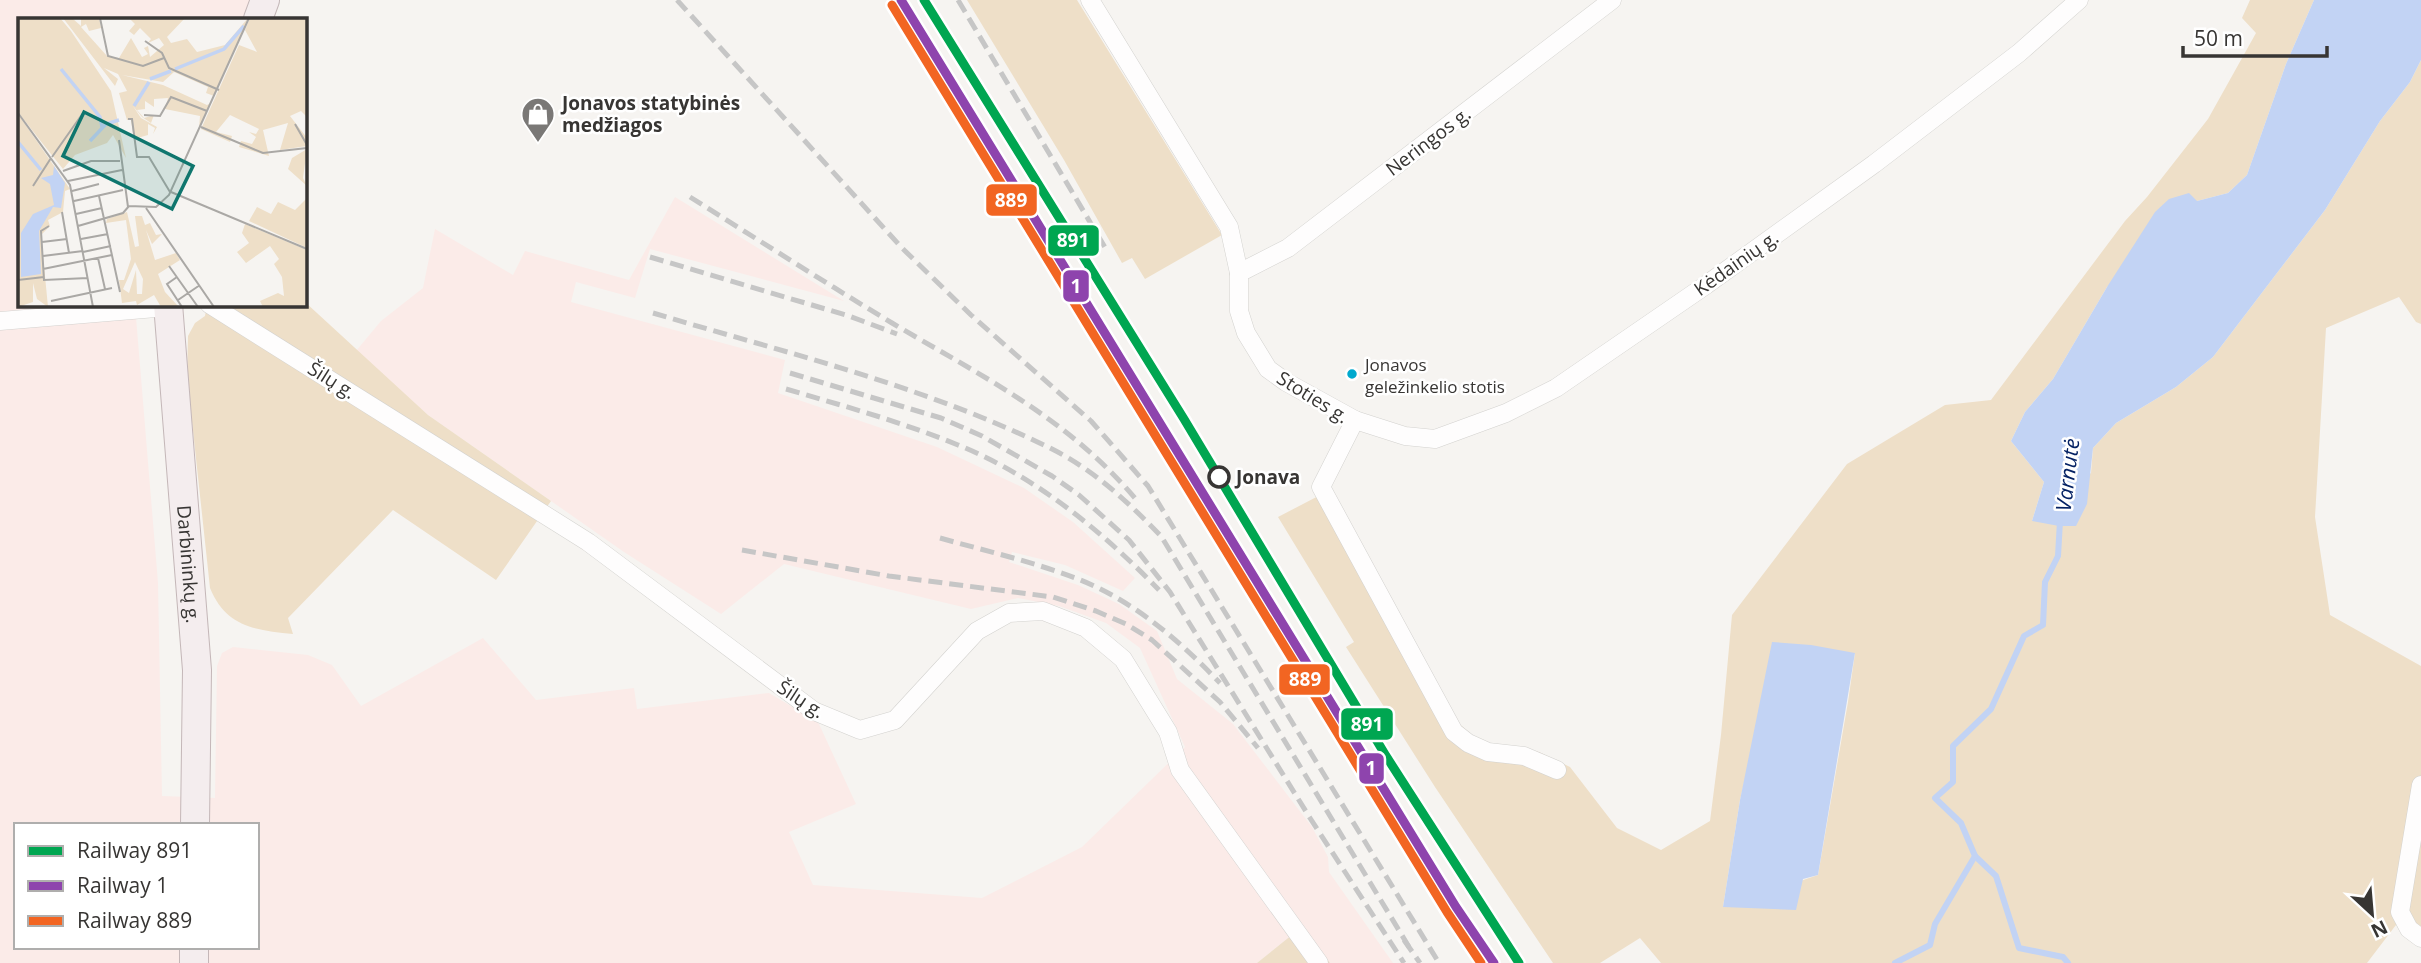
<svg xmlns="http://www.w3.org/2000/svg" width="2421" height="963" font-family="'Open Sans',sans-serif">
	<rect width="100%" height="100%" fill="#f6f4f1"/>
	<path fill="#fbebe8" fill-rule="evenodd" d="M0,0H250L242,19H19V304L135,305L158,583L162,796L215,798L217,666L222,653L233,647L308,655L332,665L361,706L483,638L536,700L634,688L637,709L769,693L818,722L856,804L789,832L813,885L982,898L1082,847L1185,747L1140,648L1106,623L1059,606L1018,598L971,609L784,564L721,614L624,552L428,415L356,351L381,321L423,288L435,229L513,275L525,251L629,280L675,197L844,301L650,249L635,298L576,282L571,302L785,360L778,393L937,447L1024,488L1073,522L1135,578L1123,591L1065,565L1012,552L1009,562L1078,585L1119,604L1157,631L1177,679L1233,724L1312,827L1328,857L1329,872L1393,963H1330L1303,926L1257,963H0ZM16,825H257V947H16Z"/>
	<g fill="#eedfc8" fill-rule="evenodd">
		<polygon points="967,0 1077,0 1222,235 1145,279 1132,258 1122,263 1064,160"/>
		<path d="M2250,0H2314L2286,64L2247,175L2228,193L2197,201L2107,287L2053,379L2025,412L2011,441L2044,482L2032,521L2091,473L2093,448L2116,423L2176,387L2213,357L2325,210L2380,121L2410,82L2421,60V324L2416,322L2399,297L2326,328L2315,517L2330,615L2421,666V932L2399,921L2367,963H1661L1640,938L1600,963H1553L1435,787L1346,647L1354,642L1278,517L1328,491L1456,721L1486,747L1539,752L1570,767L1617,828L1661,850L1710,821L1721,735L1732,615L1847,464L1945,405L1991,400L2125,221L2147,197L2208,119L2256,33L2242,18ZM1855,653L1848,702L1818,875L1723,907L1740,800L1751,753Z"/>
		<path d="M305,302L428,415L551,501L496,580L393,510L288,618L293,634C255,630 226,627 210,588L187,375L188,336L195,323L205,316L207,305L304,304Z"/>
		<polygon points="1303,926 1330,963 1257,963"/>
	</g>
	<g fill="#c2d3f4">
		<polygon points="2314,0 2421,0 2421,60 2410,82 2380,121 2325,210 2213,357 2176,387 2116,423 2093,448 2087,504 2076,526 2059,526 2032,521 2044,482 2011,441 2025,412 2053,379 2107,287 2155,212 2169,199 2189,193 2197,201 2228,193 2247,175 2286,64"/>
		<polygon points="1772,642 1811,645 1855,653 1818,875 1803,879 1796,910 1723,907 1740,800"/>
	</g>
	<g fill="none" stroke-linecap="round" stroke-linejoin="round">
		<g stroke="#c2d3f4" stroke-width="6">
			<polyline points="1975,856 1996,876 2019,948 2063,957 2068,963"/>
			<polyline points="1895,963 1930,945 1935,924 1975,856 1961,823 1935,798 1953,782 1953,746 1991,709 2024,636 2043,625 2045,582 2058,556 2060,521"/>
		</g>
		<defs>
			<g id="minor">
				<polyline points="1090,0 1229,227 1239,273 1239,311 1246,333 1268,369 1286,382 1355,420 1321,487 1454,732 1468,743 1488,752 1524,756 1557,770"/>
				<polyline points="1239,273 1288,248 1612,0"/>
				<polyline points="209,304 588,542 814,711 860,730 895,720 977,631 1009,613 1043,611 1086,628 1123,659 1168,732 1180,770 1319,963"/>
				<polyline points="0,321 168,307"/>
				<polyline points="1355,420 1405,436 1435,439 1506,413 1556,388 1706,285 1874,164 2019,53 2079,0"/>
				<polyline points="2421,785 2400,912 2409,929 2421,938"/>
			</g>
			<g id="primary">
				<polyline points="258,19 265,0"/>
				<path id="s1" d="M168,304L197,670L195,825"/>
				<polyline points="194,963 194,947"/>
			</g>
		</defs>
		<use href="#minor" stroke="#d3d2cf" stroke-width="19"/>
		<use href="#primary" stroke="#c4b7b8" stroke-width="30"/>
		<use href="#minor" stroke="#fefdfd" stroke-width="18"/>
		<use href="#primary" stroke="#f4edee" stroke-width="28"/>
		<g stroke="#c6c6c6" stroke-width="5" stroke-dasharray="14 7" stroke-linecap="butt">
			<polyline points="677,0 902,248 971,315 1091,421 1148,486 1439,963"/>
			<polyline points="958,0 1106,249"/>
			<path d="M690,197C757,239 824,282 892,323C983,377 1070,419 1139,503"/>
			<polyline points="650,257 849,316 897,334"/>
			<path d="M653,313C787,353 928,387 1054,450C1095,471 1129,503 1161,536L1409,947"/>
			<polyline points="790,373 941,418 982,436 1052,476 1079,495 1129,540 1170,592 1310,818 1404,963"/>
			<path d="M786,389C844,406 902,422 958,445C1035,476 1102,531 1159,590"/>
			<path d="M940,538C986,551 1034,562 1078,579C1134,601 1180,641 1220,683"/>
			<polyline points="742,550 889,576 1053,597 1096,611 1126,624 1152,640 1220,702 1258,748"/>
			<polyline points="1404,940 1420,963"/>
		</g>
		<defs>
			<polyline id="rail-1" points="924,0 1184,419 1386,756 1519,963"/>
			<polyline id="rail-2" points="901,0 1456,907 1494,963"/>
			<polyline id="rail-3" points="892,5 1447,912 1481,963"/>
		</defs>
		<use href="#rail-1" stroke="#fff" stroke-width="14"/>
		<use href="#rail-2" stroke="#fff" stroke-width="14"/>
		<use href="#rail-3" stroke="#fff" stroke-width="14"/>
		<use href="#rail-1" stroke="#00a651" stroke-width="9"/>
		<use href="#rail-2" stroke="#8e44ad" stroke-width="9"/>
		<use href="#rail-3" stroke="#f26522" stroke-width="9"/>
	</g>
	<defs>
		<symbol id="shop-pin" viewBox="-11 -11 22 30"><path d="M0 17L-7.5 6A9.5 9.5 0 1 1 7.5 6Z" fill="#7a7876" stroke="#fff"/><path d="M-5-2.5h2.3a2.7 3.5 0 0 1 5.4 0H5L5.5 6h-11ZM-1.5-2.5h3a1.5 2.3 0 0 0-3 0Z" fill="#fff"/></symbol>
	</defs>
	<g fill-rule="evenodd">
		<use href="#shop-pin" x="519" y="95" width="38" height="52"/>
	</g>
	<circle fill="#00a9ce" stroke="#fff" stroke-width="2.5" cx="1352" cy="374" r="6"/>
	<circle fill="#fff" stroke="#373533" stroke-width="3.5" cx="1219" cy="477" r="10"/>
	<g text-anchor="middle" stroke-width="5" stroke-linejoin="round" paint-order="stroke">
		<g font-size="17" fill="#373533" stroke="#fff" text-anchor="start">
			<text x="1365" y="371">Jonavos<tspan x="1365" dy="22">geležinkelio stotis</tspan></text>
		</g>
		<g font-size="19" font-weight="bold" fill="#373533" stroke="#fff" text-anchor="start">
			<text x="562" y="110">Jonavos statybinės<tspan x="562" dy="22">medžiagos</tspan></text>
		</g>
		<g font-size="19" fill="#373533" stroke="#fff">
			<text transform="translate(1428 141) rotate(-37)" y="7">Neringos g.</text>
			<text transform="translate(1736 263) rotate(-35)" y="7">Kėdainių g.</text>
			<text transform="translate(332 380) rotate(32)" y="7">Šilų g.</text>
			<text transform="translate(1313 397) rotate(32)" y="7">Stoties g.</text>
			<text dy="7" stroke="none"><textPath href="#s1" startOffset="261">Darbininkų g.</textPath></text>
			<text transform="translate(801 699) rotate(33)" y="7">Šilų g.</text>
		</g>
		<g font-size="19" font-weight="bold" fill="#373533" stroke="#fff" text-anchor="start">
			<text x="1236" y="484">Jonava</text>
		</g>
		<g font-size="21" font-style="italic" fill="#052264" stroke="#fff">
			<text transform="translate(2068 475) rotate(-83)" y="7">Varnutė</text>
		</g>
	</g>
	<g transform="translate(18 18)">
		<rect width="289" height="289" fill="#f6f4f1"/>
		<path d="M0,0H42L53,13L93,73L108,140L95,117L89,125L57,137L45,151L21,121L0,94ZM45,0H54L63,8V0H81L83,10L71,13L68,6L63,9L89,38L101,40L113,20L124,39L130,36L126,30L130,28L132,39L146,27L141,20L130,25L133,21L122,10L116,17L111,13L117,6L111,0H167L149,19L153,25L169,21L179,34L207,27L230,0L196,78L188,75L190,69L156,54L145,64L104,57L145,67L189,87L193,85L181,110L182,98L147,91L150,80L136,81V89L127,83V91L119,92L126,100L136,97L133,105L124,99L115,88L123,100L139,109L135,116L137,110L130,106V117L116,121L113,102H109L101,75L109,73L100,56L86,50L100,61L97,68ZM232,0H289V99L283,93L272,98L289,120V128L262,132L270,105L245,112L251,138L221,129L223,123L234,126L238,119L231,114L238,116L241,111L212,97L198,114L214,118L212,124L183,111L221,27L239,34L227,12ZM0,96L52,171L47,173L45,194L30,202L32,208L23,217L30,289L19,281L15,265V284L0,289ZM289,131L285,160L289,168L270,151L274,140ZM289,180V230L231,203L239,189L253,196L260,184L277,192ZM109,194L117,229L121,228L117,198H124L127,207L132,205L138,217L144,216L134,226L128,212L137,242L158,235L162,242L140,256L147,274L160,288L143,289L136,277L119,287L118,283L104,285L101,262H106L113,241L108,202L88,205L89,201ZM117,244L125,261L124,276H119L118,252L111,275L105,271ZM227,206L289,232V289H245L242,283L260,275L266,278L264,259L256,246L261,241L252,228L228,245L219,234L231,225L224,215Z" fill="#eedfc8" fill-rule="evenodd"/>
		<path d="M36,148L47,165L43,190L35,189L21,213L23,256L3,259V215L15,196L36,187L32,166L23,160L35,157Z" fill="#c2d3f4"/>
		<path fill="none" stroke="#c2d3f4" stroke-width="3.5" d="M43,51L82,99L84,109M157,51L206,31L226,8M132,61L153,53M116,88L131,64M72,123L88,106L101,102M0,124L23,152"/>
		<path fill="none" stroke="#aaa8a5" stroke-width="2" d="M82,0L90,38L125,48L146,40M127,23L144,35L151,50L201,72M0,95L52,167L75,289M126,97L142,98L153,79L189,93M110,101H114L119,139H131L152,174M277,106L289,127M183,109L245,135L289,130M101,122L110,189M34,139L65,95M45,153L73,143H102M50,163L104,152M15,168L33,140M54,173L81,166M153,174L289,231M81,178L102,274M56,183L105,172M128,190L196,289M44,194L51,235M58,196L84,190M31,208L23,213L26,262L70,260M60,208L105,195L111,188L138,189L151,177L231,0M63,221L90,216M24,224L49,221M65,234L93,228M25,238L65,233M80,240L87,271M151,248L180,289M25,251L94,237M159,259L149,266L164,289M0,262L26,259M160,282L182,267M33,283L94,270"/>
		<path fill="#0f766e" fill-opacity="0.15" stroke="#0f766e" stroke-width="3.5" d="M66,94L175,148L154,191L45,138Z"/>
		<rect width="289" height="289" fill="none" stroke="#373533" stroke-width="3.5"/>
	</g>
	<g stroke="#fff" stroke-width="2.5">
		<rect x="985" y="183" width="53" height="34" rx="7" fill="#f26522"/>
		<rect x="1047" y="224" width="53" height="33" rx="7" fill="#00a651"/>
		<rect x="1062" y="269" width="28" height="34" rx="7" fill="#8e44ad"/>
		<rect x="1278" y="663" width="53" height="33" rx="7" fill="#f26522"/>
		<rect x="1340" y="707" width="54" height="34" rx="7" fill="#00a651"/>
		<rect x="1358" y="752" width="27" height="33" rx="7" fill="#8e44ad"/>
	</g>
	<g font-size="19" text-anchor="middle" font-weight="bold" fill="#fff">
		<text x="1011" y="207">889</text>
		<text x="1073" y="247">891</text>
		<text x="1076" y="293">1</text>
		<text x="1305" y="686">889</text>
		<text x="1367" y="731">891</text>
		<text x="1371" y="775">1</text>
	</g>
	<rect x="14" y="823" width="245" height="126" fill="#ffffff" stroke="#afaead" stroke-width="2"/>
	<rect x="28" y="846" width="35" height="10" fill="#00a651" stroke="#afaead" stroke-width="2"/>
	<text x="77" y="858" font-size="21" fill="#373533">Railway 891</text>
	<rect x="28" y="881" width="35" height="10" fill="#8e44ad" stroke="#afaead" stroke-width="2"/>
	<text x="77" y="893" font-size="21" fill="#373533">Railway 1</text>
	<rect x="28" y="916" width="35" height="10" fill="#f26522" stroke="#afaead" stroke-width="2"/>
	<text x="77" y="928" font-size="21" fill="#373533">Railway 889</text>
	<g transform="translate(2372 914) rotate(154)" stroke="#ffffff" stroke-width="5" paint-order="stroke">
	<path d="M0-5L12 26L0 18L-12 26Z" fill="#373533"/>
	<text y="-10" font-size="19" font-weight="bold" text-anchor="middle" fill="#373533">N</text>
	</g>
	<path d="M2183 46v10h144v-10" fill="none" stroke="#373533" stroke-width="3.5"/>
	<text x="2194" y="46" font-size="21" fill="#373533" stroke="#ffffff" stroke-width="5" paint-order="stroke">50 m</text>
</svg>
